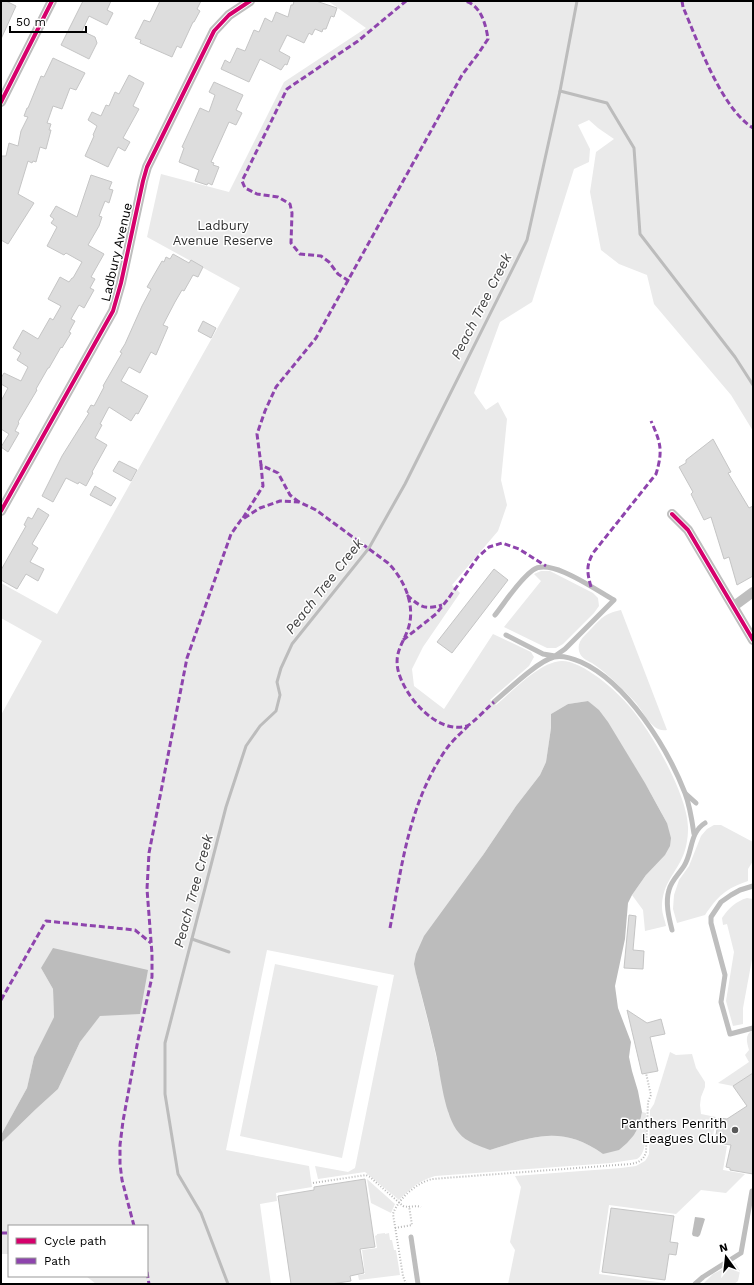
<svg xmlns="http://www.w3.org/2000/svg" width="754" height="1285" font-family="'Work Sans',sans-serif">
	<rect width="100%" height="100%" fill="#fff"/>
	<g fill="#eaeaea">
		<path d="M328,1H753V431L731,395L654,304L647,275L619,264L601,250L590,192L596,152L614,139L598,128L589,120L578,125L590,149L589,162L574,169L532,302L500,322L474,393L486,410L498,402L507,419L501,480L507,505L498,531L452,585L460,593L423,647L412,669L414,686L444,709L493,634L531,652L534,657L529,666L490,700L496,705C513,691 538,663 561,661C582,660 617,691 630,707C651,731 689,797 688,829C688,838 686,850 682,858C673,877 662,885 662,908C662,914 665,920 666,926L645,931L643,910L632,895L646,875L667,823C653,796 637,770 621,745C610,727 604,715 588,701L568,704L551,714V728L546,762L540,775L516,806L483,855L416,974L432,1038L449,1115L490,1150C534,1136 562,1125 603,1154L634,1135L639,1126L642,1112L646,1113C645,1125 649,1152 637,1159L611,1163L435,1176C418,1181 411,1188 399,1200L365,1172L318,1179L315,1166L348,1172L355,1168L394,975L267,950L226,1150L309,1166L312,1187L276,1193L277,1201L260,1204L271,1284H96L86,1276H147V1226H9V1254H1V1143L36,1109L58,1089L80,1042L100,1015L41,968L53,989L54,1017L34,1057L27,1088L1,1135V715L42,641L1,618V583L57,614L240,288L147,237L161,174L229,192L284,82L366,28Z"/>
		<polygon points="541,571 550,571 593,593 598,598 599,606 594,613 563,644 556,648 547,648 504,627 541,581 534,574"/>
		<path d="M621,610L667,730C652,733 644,712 635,702C622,688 608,674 592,663C586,660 581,658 579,651C577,642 583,637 589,631C602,618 603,614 621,610Z"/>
		<path d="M714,825H721L753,842V861L748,869V881C725,889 718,896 705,915L677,923L673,909L674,895L679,880L689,866L701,836L707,829Z"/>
		<path d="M747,898L753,899V954L743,1008V1024L733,1026L726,1001L734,952L727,924L723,925L722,918C728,909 736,901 747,898Z"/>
		<polygon points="275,964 378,986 342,1158 240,1136"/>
		<path d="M753,1030V1073L733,1086L718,1083L749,1062L745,1055L749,1050C747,1042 744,1035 753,1030Z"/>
		<polygon points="670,1052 676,1055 692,1054 696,1068 705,1082 705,1087 701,1097 700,1105 701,1114 716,1117 712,1143 727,1146 723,1170 745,1174 726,1193 701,1190 676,1214 609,1205 599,1274 672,1284 508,1284 515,1250 510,1242 521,1187 515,1176 621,1168 636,1166 645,1161 647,1158 649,1154 650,1110 654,1104"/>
		<polygon points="367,1179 395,1204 391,1213 371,1203"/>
		<polygon points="385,1233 385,1234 389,1233 390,1240 392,1240 394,1250 396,1250 400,1275 359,1280 358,1275 365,1274 362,1250 377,1248 375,1236 377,1235 377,1234"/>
		<polygon points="735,1263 740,1271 738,1281 734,1284 703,1284 713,1274"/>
	</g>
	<g fill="#bcbcbc">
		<path d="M588,701L599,710L608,722L645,783L667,823L671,838L670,846L665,855L646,875L632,895L628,903L625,939L615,986L618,1008L631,1042L629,1057L632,1071L638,1091L642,1112L639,1126L634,1135L627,1143L619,1150L603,1154C562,1125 534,1136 490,1150C480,1146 466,1142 459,1133C444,1115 441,1077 436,1054C430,1027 423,1001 416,974L414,964L416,954L424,936L483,855L516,806L540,775L546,762L551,728V714L568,704Z"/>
		<polygon points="53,948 148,970 140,1014 100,1016 80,1042 58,1089 36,1109 1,1143 1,1135 27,1088 34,1057 54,1017 53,989 41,968"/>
		<polygon points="695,1217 703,1218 705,1219 700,1235 698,1237 693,1236 692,1234"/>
	</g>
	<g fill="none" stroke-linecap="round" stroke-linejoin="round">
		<g stroke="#bcbcbc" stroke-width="3">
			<polyline points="560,91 607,103 634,148 640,234 735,357 753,385"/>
			<polyline points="192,939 229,952"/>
			<polyline points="228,1284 201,1213 178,1174 165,1094 165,1043 226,807 246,746 260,726 276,711 280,695 277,682 281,668 292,644 369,548 405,484 527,240 560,91 577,1"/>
		</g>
	</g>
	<g fill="#ddd" stroke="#c5c5c5">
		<polygon points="1,1 6,1 16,6 1,39"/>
		<polygon points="83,1 111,1 107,10 113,13 107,25 89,16 82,31 95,37 97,43 89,59 61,45"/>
		<polygon points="160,1 201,1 197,9 200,11 194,22 193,22 181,48 177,46 172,57 140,43 141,40 135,38 144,20 150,22"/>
		<polygon points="294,1 316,1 337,8 334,17 331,16 326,29 323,29 322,32 315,29 312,35 309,33 304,43 287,35 279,51 290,57 287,65 285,64 281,70 260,59 249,82 221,69 225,60 230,63 237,48 245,51 254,30 259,32 265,18 272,22 276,12 288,17 291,5 293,5"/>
		<polygon points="53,58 85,73 76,90 70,88 62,109 53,106 47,123 51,124 49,130 51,130 46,149 40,147 36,162 33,161 32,163 28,161 18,194 34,203 8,244 1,240 1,156 6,156 9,143 18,146 21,131 28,117 24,116 27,108 28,108 41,76 44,77"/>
		<polygon points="129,75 144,83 133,106 139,109 123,138 130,142 125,151 118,147 108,167 85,156 94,136 93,135 97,126 88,120 92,112 101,116 106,105 109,106 115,92 119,94"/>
		<polygon points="214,82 243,95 236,110 242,113 236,125 229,122 211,162 214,163 213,165 219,167 212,185 208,183 207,185 195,181 199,170 179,162 184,148 182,147 200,108 209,112 215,95 209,92"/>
		<polygon points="91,175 112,182 109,189 113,190 109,203 105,201 99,216 102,217 99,226 88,245 104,254 91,277 95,279 90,288 94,290 84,308 79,305 71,319 75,321 69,332 71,333 62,348 61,347 49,368 48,368 36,389 37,390 18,422 19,423 15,431 19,433 8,452 1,447 9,434 1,429 1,401 8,388 1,384 1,378 4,373 21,381 28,367 17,360 21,353 13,348 23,330 38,339 50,318 53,320 61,306 48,299 60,277 69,282 72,278 73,278 82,262 66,253 64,255 47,246 57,227 51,223 54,219 50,216 56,206 77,217"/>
		<polygon points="173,254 189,263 191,260 203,267 198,277 193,275 184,291 182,290 175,302 163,325 168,327 156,355 151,352 140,373 129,367 121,381 148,396 138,414 136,413 131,421 109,407 100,424 102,425 95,438 107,445 92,472 93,473 86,486 79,482 78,484 66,478 53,502 42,496 62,456 89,413 87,412 91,405 94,406 104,387 103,386 122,353 120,352 125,344 142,306 151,289 147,287 162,261 164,262 166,257 170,259"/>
		<polygon points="203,321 216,328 211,338 198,331"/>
		<polygon points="713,439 731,472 728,473 749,508 753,506 753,576 737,585 729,557 724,559 711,517 704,520 691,494 693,492 679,467 686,463 686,460"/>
		<polygon points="119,461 137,470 131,481 113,471"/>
		<polygon points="95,486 116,498 111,506 90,495"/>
		<polygon points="38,508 49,515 32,544 38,548 30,562 44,569 38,581 26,574 17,589 1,580 1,570 26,526 24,525 28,517 32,519"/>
		<polygon points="494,569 508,580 452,653 437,642"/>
		<polygon points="629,915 636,916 633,950 644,951 643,969 624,968"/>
		<polygon points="627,1010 647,1023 661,1019 665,1034 650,1037 658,1071 642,1074"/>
		<polygon points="753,1073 753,1174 730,1170 730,1168 726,1167 731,1145 718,1143 719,1141 715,1141 719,1118 727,1119 747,1106 733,1086"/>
		<polygon points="365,1179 375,1247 360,1249 364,1273 350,1276 351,1281 331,1284 291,1284 278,1196 314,1190 314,1187"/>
		<polygon points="611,1208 674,1216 670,1242 678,1243 676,1255 669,1254 665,1280 602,1272"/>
	</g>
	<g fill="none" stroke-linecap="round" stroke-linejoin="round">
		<g stroke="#b8b8b8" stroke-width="2" stroke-dasharray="1 2" stroke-linecap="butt">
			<path d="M313,1183L366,1175L370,1177L403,1206C409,1208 415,1205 421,1207"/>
			<polyline points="395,1228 412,1225 409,1206"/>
			<path d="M406,1284L403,1276L393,1214C398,1199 416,1183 432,1179L630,1164C638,1163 644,1160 646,1152L648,1102L651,1095L650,1091L646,1073"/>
		</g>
		<g stroke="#bebebe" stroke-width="5">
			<path d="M495,615C506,601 519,580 533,570C551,557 597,591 614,600L565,649L555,656L543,654L506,635"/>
			<path d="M494,702C508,690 538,661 554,657C562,655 574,659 581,662C627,683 667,747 685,793C690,806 692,820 694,834"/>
			<polyline points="686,794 696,803"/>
			<polyline points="753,886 740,890 731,895 721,902 711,917 711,923 725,975 721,1002 730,1034 753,1028"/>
			<path d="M672,930C669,918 665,903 669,890C671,881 679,874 684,866C693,852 689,833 705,823"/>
			<polyline points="411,1237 418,1284"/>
			<polyline points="695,1284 703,1277 741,1253 752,1191"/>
		</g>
		<g stroke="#bebebe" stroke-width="10">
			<polyline points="1,102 52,1"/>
			<polyline points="1,511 113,311 121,283 143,181 147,167 214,31 229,15 250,1"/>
			<polyline points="672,514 688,530 753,640"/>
			<polyline points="734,606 753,592"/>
		</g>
		<g stroke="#8e44ad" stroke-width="3" stroke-dasharray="6 3" stroke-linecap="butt">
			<path d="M682,1L683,7C698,42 721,108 753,128"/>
			<polyline points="349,281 338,274 329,262 321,256 300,254 291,243 292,213 290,204 278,197 257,194 245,188 242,181 287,89 358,41 406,1"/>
			<path d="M299,502L290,495L278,473L261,465L257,434L265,411L276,387L316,338L462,75L478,54L488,39C486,25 481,5 465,1"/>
			<polyline points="243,518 263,486 261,465"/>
			<path d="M591,587C587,572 586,566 593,553L656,474C663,451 661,443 651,421"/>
			<path d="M407,595C420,607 425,610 442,605"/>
			<polyline points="403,640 436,614 448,599 478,557 489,547 502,543 519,549 546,566"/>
			<path d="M390,928C402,865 409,802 447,748C453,740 461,733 468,726"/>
			<polyline points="1,1000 46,921 135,930 151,943"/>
			<path d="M134,1226L122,1180L120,1164V1145L123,1121L138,1040L152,977V954L147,889L149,853L187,658L231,534L241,520L260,508L280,501L299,502L316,510L388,563C404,579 415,604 409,626C404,643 394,651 398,670C404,696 437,735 467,726C472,724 488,707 494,702"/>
			<polyline points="1,1233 9,1233"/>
			<polyline points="147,1272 149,1284"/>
		</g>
		<defs>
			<g id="cycleway">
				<polyline points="1,102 52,1"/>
				<polyline points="1,511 113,311 121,283 143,181 147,167 214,31 229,15 250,1"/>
				<polyline points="672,514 688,530 753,640"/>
			</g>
		</defs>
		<use href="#cycleway" stroke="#fff" stroke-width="6"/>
		<use href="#cycleway" stroke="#d6006c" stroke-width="4"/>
	</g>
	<circle fill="#595959" stroke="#fff" stroke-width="1.5" cx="735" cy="1130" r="4"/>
	<g text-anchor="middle" stroke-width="3" stroke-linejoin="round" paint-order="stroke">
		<g font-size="13" fill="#303030" stroke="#fff">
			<text x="223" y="230">Ladbury<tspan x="223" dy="15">Avenue Reserve</tspan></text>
		</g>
		<g font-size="13" fill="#000" stroke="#fff">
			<text transform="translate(116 252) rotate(-77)" y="5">Ladbury Avenue</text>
		</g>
		<g font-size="13" fill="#000" stroke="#fff" text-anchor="end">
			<text x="727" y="1128">Panthers Penrith<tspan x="727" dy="15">Leagues Club</tspan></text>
		</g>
		<g font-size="14" font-style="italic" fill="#414141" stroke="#fff">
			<text transform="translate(481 306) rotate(-63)" y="5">Peach Tree Creek</text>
			<text transform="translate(324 586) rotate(-52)" y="5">Peach Tree Creek</text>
			<text transform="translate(193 891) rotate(-75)" y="5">Peach Tree Creek</text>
		</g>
	</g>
	<rect width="754" height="1285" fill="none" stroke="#000000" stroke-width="4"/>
	<rect x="8" y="1225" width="140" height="52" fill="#ffffff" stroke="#999999"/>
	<rect x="16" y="1238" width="20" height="6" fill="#d6006c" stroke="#999999"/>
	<text x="44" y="1245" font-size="12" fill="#000000">Cycle path</text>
	<rect x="16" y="1258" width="20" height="6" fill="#8e44ad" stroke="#999999"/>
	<text x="44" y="1265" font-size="12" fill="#000000">Path</text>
	<g transform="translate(726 1257) rotate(345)" stroke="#ffffff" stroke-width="3" paint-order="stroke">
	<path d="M0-3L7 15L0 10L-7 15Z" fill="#000000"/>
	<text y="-6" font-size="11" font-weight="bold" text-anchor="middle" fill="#000000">N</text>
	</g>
	<path d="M10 26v6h76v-6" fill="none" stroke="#000000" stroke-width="2"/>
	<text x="16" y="26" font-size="12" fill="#000000" stroke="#ffffff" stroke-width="3" paint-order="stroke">50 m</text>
</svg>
